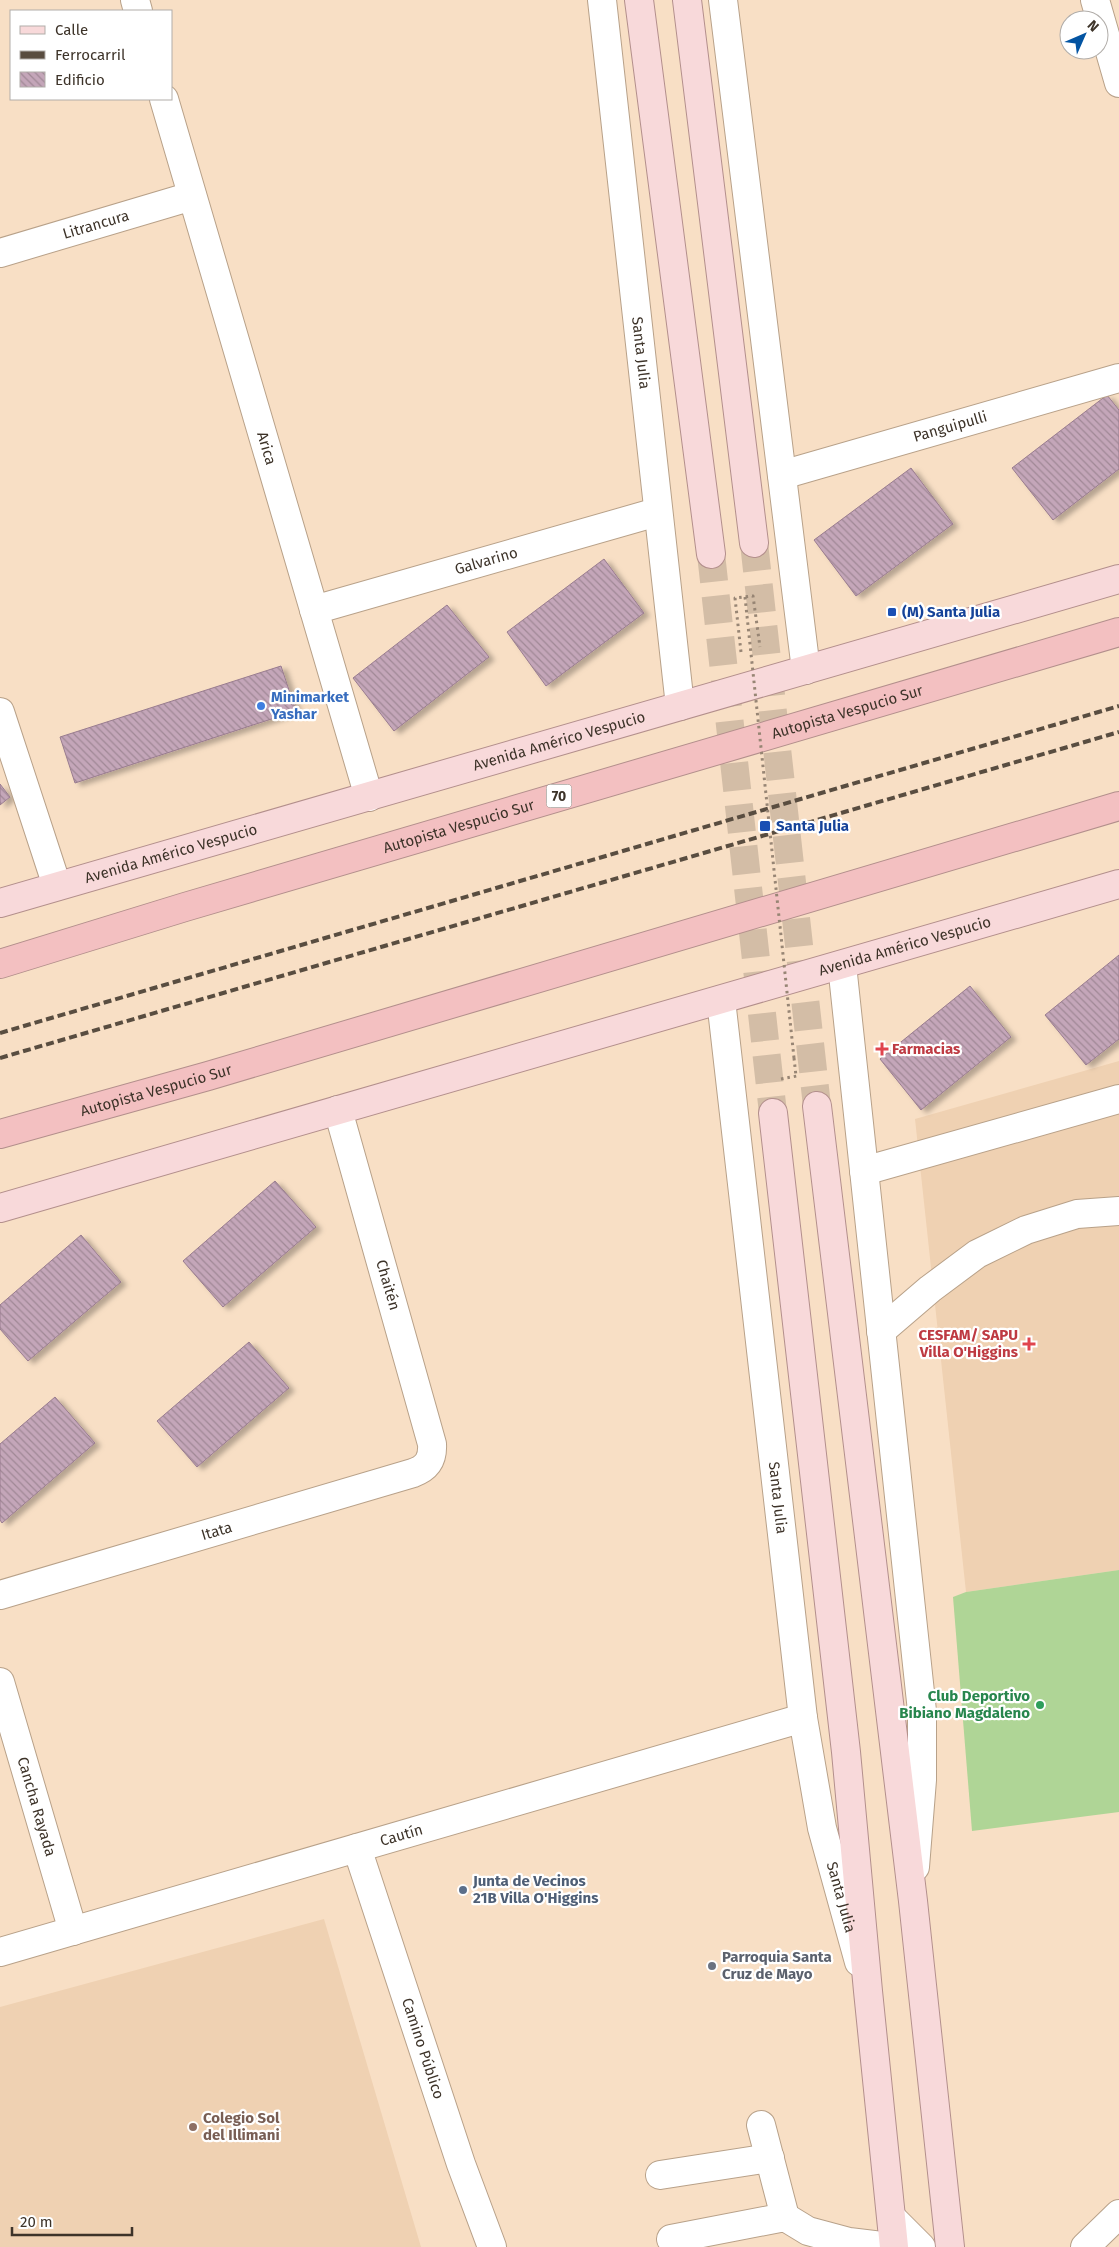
<svg xmlns="http://www.w3.org/2000/svg" width="1119" height="2247" font-family="'Fira Sans',sans-serif">
	<defs>
		<pattern id="building-back-hatch" width="6" height="6" patternUnits="userSpaceOnUse" patternTransform="scale(1.25)"><rect width="6" height="6" fill="#c4a6b9"/><path d="M-1 5l2 2M0 0l6 6M5-1l2 2" fill="none" stroke="#a08896"/></pattern>
		<filter id="shadow"><feDropShadow dx="5.5" dy="3" stdDeviation="2.5" flood-color="#0004"/></filter>
	</defs>
	<rect width="100%" height="100%" fill="#f8dfc5"/>
	<g fill="#efd1b2">
		<polygon points="1119,1061 1119,1570 966,1592 915,1119"/>
		<polygon points="324,1919 421,2247 0,2247 0,2007"/>
	</g>
	<polygon fill="#afd596" points="1119,1570 1119,1812 972,1831 953,1597 966,1592"/>
	<g fill="url(#building-back-hatch)" stroke="#997c8f" filter="url(#shadow)">
		<polygon points="1107,395 1119,410 1119,469 1053,520 1012,468"/>
		<polygon points="911,468 953,524 856,596 814,540"/>
		<polygon points="604,559 644,613 546,686 507,632"/>
		<polygon points="447,605 489,657 394,731 353,678"/>
		<polygon points="281,666 296,711 75,783 60,737"/>
		<polygon points="0,784 10,797 0,805"/>
		<polygon points="1119,955 1119,1039 1086,1065 1045,1015"/>
		<polygon points="970,986 1011,1037 921,1110 880,1059"/>
		<polygon points="275,1181 316,1227 223,1307 183,1261"/>
		<polygon points="81,1235 121,1282 28,1361 0,1329 0,1305"/>
		<polygon points="249,1342 289,1388 197,1467 157,1421"/>
		<polygon points="55,1397 95,1443 2,1523 0,1520 0,1444"/>
	</g>
	<g fill="none" stroke-linecap="round" stroke-linejoin="round">
		<g stroke="#d3bda6" stroke-width="28" stroke-dasharray="28 14" stroke-linecap="butt">
			<polyline points="754,543 817,1106"/>
			<polyline points="711,554 773,1113"/>
		</g>
		<defs>
			<g id="minor">
				<polyline points="135,0 138,11"/>
				<path id="s1" d="M602,0L680,706"/>
				<polyline points="723,0 806,670"/>
				<polyline points="1095,0 1119,83"/>
				<path id="s2" d="M164,99L369,797"/>
				<path id="s3" d="M0,253L192,196"/>
				<path id="s4" d="M782,475L1119,378"/>
				<path id="s5" d="M314,610L657,512"/>
				<polyline points="0,712 57,886"/>
				<polyline points="842,965 922,1711 922,1780 915,1867"/>
				<path id="s6" d="M721,1000L803,1718L822,1828L859,1962"/>
				<polyline points="864,1171 1119,1099"/>
				<polyline points="881,1331 930,1289 977,1254 1026,1230 1077,1214 1119,1211"/>
				<path id="s7" d="M0,1595L413,1473C427,1468 433,1460 432,1444L338,1110"/>
				<path id="s8" d="M0,1682L73,1931"/>
				<path id="s9" d="M357,1848L461,2164L492,2247"/>
				<path id="s10" d="M0,1952L803,1718"/>
				<polyline points="761,2125 785,2217"/>
				<polyline points="660,2175 770,2158"/>
				<polyline points="892,2218 921,2247"/>
				<polyline points="671,2239 785,2217 808,2231 849,2242 890,2247"/>
				<polyline points="1085,2247 1119,2214"/>
			</g>
			<g id="major">
				<polyline points="639,0 711,554"/>
				<polyline points="687,0 754,543"/>
				<path id="s11" d="M0,903L1119,579"/>
				<polyline points="817,1106 913,1901 950,2247"/>
				<polyline points="773,1113 846,1752 868,1991 894,2247"/>
				<path id="s12" d="M0,1208L1119,884"/>
			</g>
			<g id="highway">
				<path id="s13" d="M0,964L185,907L1119,632"/>
				<path id="s14" d="M0,1134L208,1076L1119,806"/>
			</g>
		</defs>
		<use href="#minor" stroke="#b8a189" stroke-width="30"/>
		<use href="#major" stroke="#b38f8c" stroke-width="30"/>
		<use href="#highway" stroke="#b38f8c" stroke-width="30"/>
		<g stroke="#978574" stroke-width="3" stroke-dasharray="2.5 4" stroke-linecap="butt">
			<polyline points="745,597 747,616"/>
			<polyline points="741,652 735,598 753,596 760,647"/>
			<polyline points="794,1058 796,1076"/>
			<polyline points="781,1079 797,1076"/>
		</g>
		<use href="#minor" stroke="#fff" stroke-width="28"/>
		<use href="#major" stroke="#f8d9da" stroke-width="28"/>
		<use href="#highway" stroke="#f3c0c1" stroke-width="28"/>
		<g stroke="#594d40" stroke-width="4" stroke-dasharray="8 4" stroke-linecap="butt">
			<polyline points="0,1033 1119,706"/>
			<polyline points="0,1058 1119,732"/>
		</g>
		<polyline stroke="#978574" stroke-width="3" stroke-dasharray="2.5 4" stroke-linecap="butt" points="747,616 794,1058"/>
	</g>
	<g fill="#1a4fb4" stroke="#fff" stroke-width="2">
		<rect x="887" y="607" width="10" height="10" rx="2.5"/>
		<rect x="759" y="820" width="12" height="12" rx="2.5"/>
	</g>
	<circle fill="#3f7fe0" stroke="#fff" stroke-width="2" cx="261" cy="706" r="5"/>
	<g fill="#e0444e" stroke="#fff" stroke-width="2">
		<path d="M879.5 1041.5h5v5h5v5h-5v5h-5v-5h-5v-5h5z"/>
		<path d="M1026.5 1336.5h5v5h5v5h-5v5h-5v-5h-5v-5h5z"/>
	</g>
	<circle fill="#2e9e5b" stroke="#fff" stroke-width="2" cx="1040" cy="1705" r="5"/>
	<circle fill="#5c6f8a" stroke="#fff" stroke-width="2" cx="463" cy="1890" r="5"/>
	<circle fill="#6b7280" stroke="#fff" stroke-width="2" cx="712" cy="1966" r="5"/>
	<circle fill="#8d6e63" stroke="#fff" stroke-width="2" cx="193" cy="2127" r="5"/>
	<g text-anchor="middle" stroke-width="4.5" stroke-linejoin="round" paint-order="stroke">
		<rect fill="#fff" stroke="#777069" stroke-width="1" x="546.5" y="784.5" width="25" height="23" rx="4"/>
		<g font-size="14" font-weight="bold" fill="#3d3329">
			<text x="559" y="801">70</text>
		</g>
		<g font-size="15" fill="#3d3329" stroke="#fff">
			<text dy="5" stroke="none"><textPath href="#s3" startOffset="100">Litrancura</textPath></text>
			<text dy="5" stroke="none"><textPath href="#s1" startOffset="355">Santa Julia</textPath></text>
			<text dy="5" stroke="none"><textPath href="#s4" startOffset="175">Panguipulli</textPath></text>
			<text dy="5" stroke="none"><textPath href="#s2" startOffset="364">Arica</textPath></text>
			<text dy="5" stroke="none"><textPath href="#s5" startOffset="179">Galvarino</textPath></text>
			<text dy="5" stroke="none"><textPath href="#s13" startOffset="884">Autopista Vespucio Sur</textPath></text>
			<text dy="5" stroke="none"><textPath href="#s11" startOffset="582">Avenida Américo Vespucio</textPath></text>
			<text dy="5" stroke="none"><textPath href="#s13" startOffset="479">Autopista Vespucio Sur</textPath></text>
			<text dy="5" stroke="none"><textPath href="#s11" startOffset="178">Avenida Américo Vespucio</textPath></text>
			<text dy="5" stroke="none"><textPath href="#s12" startOffset="942">Avenida Américo Vespucio</textPath></text>
			<text dy="5" stroke="none"><textPath href="#s14" startOffset="162">Autopista Vespucio Sur</textPath></text>
			<text transform="translate(388 1285) rotate(74)" y="5">Chaitén</text>
			<text dy="5" stroke="none"><textPath href="#s6" startOffset="501">Santa Julia</textPath></text>
			<text dy="5" stroke="none"><textPath href="#s7" startOffset="226">Itata</textPath></text>
			<text dy="5" stroke="none"><textPath href="#s8" startOffset="130">Cancha Rayada</textPath></text>
			<text dy="5" stroke="none"><textPath href="#s10" startOffset="418">Cautín</textPath></text>
			<text dy="5" stroke="none"><textPath href="#s6" startOffset="906">Santa Julia</textPath></text>
			<text dy="5" stroke="none"><textPath href="#s9" startOffset="211">Camino Público</textPath></text>
		</g>
		<g font-size="15" font-weight="bold" fill="#164399" stroke="#fff" text-anchor="start">
			<text x="902" y="617">(M) Santa Julia</text>
			<text x="776" y="831">Santa Julia</text>
		</g>
		<g font-size="15" font-weight="bold" fill="#366cbe" stroke="#fff" text-anchor="start">
			<text x="271" y="702">Minimarket<tspan x="271" dy="17">Yashar</tspan></text>
		</g>
		<g font-size="15" font-weight="bold" fill="#be3a42" stroke="#fff" text-anchor="start">
			<text x="892" y="1054">Farmacias</text>
			<text x="1018" y="1340" text-anchor="end">CESFAM/ SAPU<tspan x="1018" dy="17">Villa O'Higgins</tspan></text>
		</g>
		<g font-size="15" font-weight="bold" fill="#27864d" stroke="#fff" text-anchor="end">
			<text x="1030" y="1701">Club Deportivo<tspan x="1030" dy="17">Bibiano Magdaleno</tspan></text>
		</g>
		<g font-size="15" font-weight="bold" fill="#4e5e75" stroke="#fff" text-anchor="start">
			<text x="473" y="1886">Junta de Vecinos<tspan x="473" dy="17">21B Villa O'Higgins</tspan></text>
		</g>
		<g font-size="15" font-weight="bold" fill="#5b616d" stroke="#fff" text-anchor="start">
			<text x="722" y="1962">Parroquia Santa<tspan x="722" dy="17">Cruz de Mayo</tspan></text>
		</g>
		<g font-size="15" font-weight="bold" fill="#785e54" stroke="#fff" text-anchor="start">
			<text x="203" y="2123">Colegio Sol<tspan x="203" dy="17">del Illimani</tspan></text>
		</g>
	</g>
	<rect x="10" y="10" width="162" height="90" fill="#ffffff" stroke="#b1ada9"/>
	<rect x="20" y="26" width="25" height="8" fill="#f8d9da" stroke="#b1ada9"/>
	<text x="55" y="35" font-size="15" fill="#3d3329">Calle</text>
	<rect x="20" y="51" width="25" height="8" fill="#594d40" stroke="#b1ada9"/>
	<text x="55" y="60" font-size="15" fill="#3d3329">Ferrocarril</text>
	<rect x="20" y="72" width="25" height="15" fill="url(#building-back-hatch)" stroke="#b1ada9"/>
	<text x="55" y="85" font-size="15" fill="#3d3329">Edificio</text>
	<g transform="translate(1084 35) rotate(45)"><circle r="24" fill="#ffffff" stroke="#b1ada9"/>
	<path d="M0-4L9 19L0 12L-9 19Z" fill="#0354a2"/>
	<text y="-8" font-size="14" font-weight="bold" text-anchor="middle" fill="#3d3329">N</text>
	</g>
	<path d="M12 2227v8h120v-8" fill="none" stroke="#3d3329" stroke-width="2.5"/>
	<text x="20" y="2227" font-size="15" fill="#3d3329" stroke="#ffffff" stroke-width="4" paint-order="stroke">20 m</text>
</svg>
